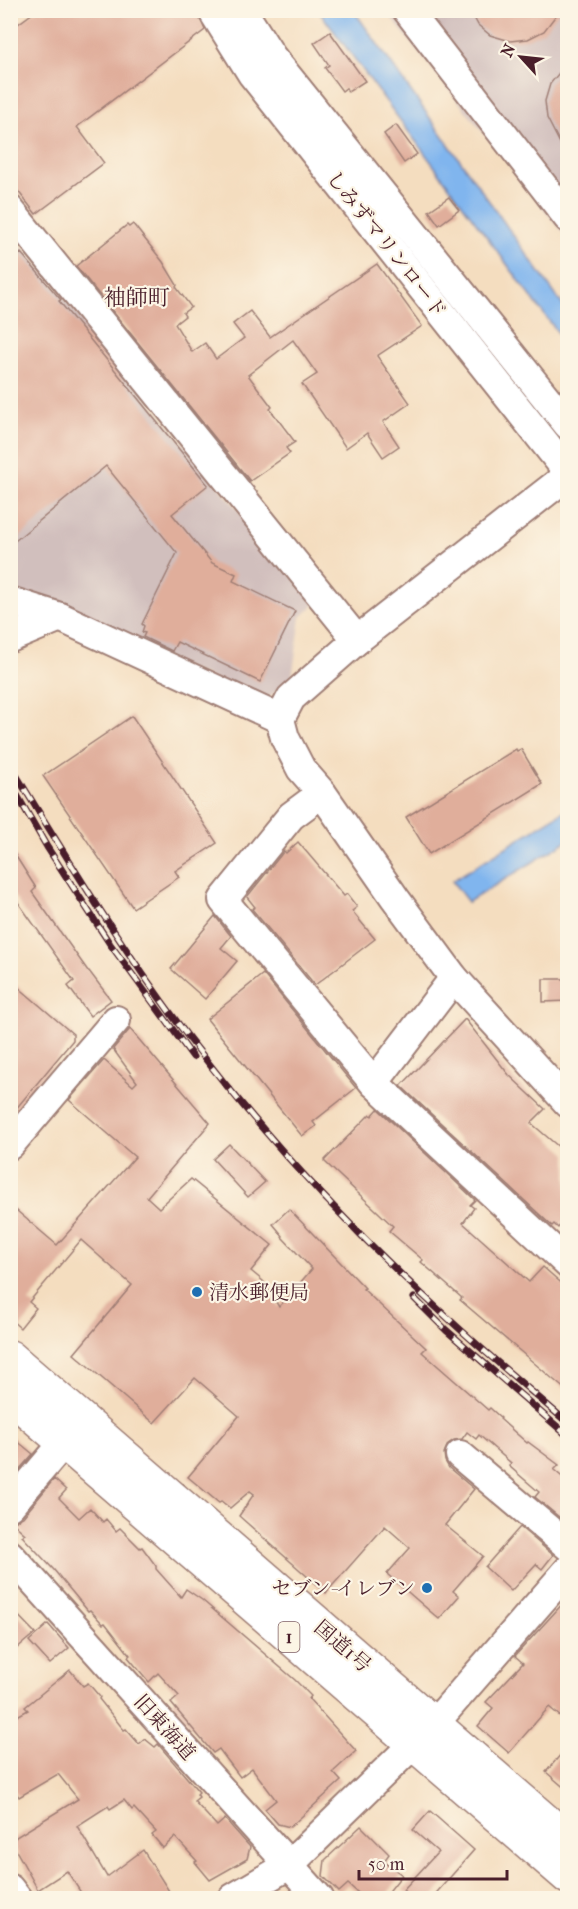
<svg xmlns="http://www.w3.org/2000/svg" width="578" height="1909" font-family="'IM FELL French Canon','Noto Serif JP',serif">
	<rect width="100%" height="100%" fill="#fcf5e5"/>
	<filter id="ink" filterUnits="userSpaceOnUse"><feTurbulence type="fractalNoise" baseFrequency=".0167" numOctaves="2"/><feDisplacementMap in="SourceGraphic" scale="12" xChannelSelector="R" yChannelSelector="G"/><feConvolveMatrix kernelMatrix="1 2 1 2 8 2 1 2 1" color-interpolation-filters="sRGB"/></filter>
	<filter id="wash" filterUnits="userSpaceOnUse"><feTurbulence type="fractalNoise" baseFrequency=".008" numOctaves="4" result="noise"/><feDisplacementMap in="SourceGraphic" scale="24" xChannelSelector="R" yChannelSelector="G"/><feGaussianBlur stdDeviation="1.35" result="paint"/><feColorMatrix in="noise" values="0 0 0 0 0 0 0 0 0 0 0 0 0 0 0 0 0 1.4 0 .05"/><feComposite in="paint" operator="in"/></filter>
	<g filter="url(#wash)">
		<rect width="100%" height="100%" fill="#f4ddbf"/>
		<g fill="#d1bfbd">
			<polygon points="386,11 567,11 567,238"/>
			<polygon points="23,247 315,604 301,617 292,678 264,701 11,593 10,257"/>
		</g>
		<g fill="#80b5ee" stroke="#656a8c" stroke-width="1.5">
			<polygon points="319,11 354,11 567,311 567,345"/>
			<polygon points="567,809 567,841 468,902 452,881"/>
		</g>
		<g id="blocks">
			<g fill="#e0ae9b">
				<polygon points="37,10 196,10 205,30 77,127 104,163 36,214 10,181 10,30"/>
				<polygon points="470,10 560,10 544,31 528,39 510,41 490,35 478,25"/>
				<polygon points="330,32 365,81 348,92 346,88 342,91 325,68 329,65 314,43"/>
				<polygon points="567,63 567,157 547,118 545,101 550,84"/>
				<polygon points="396,125 417,154 404,163 384,134"/>
				<polygon points="449,197 459,210 439,225 429,211"/>
				<polygon points="133,224 163,262 177,285 176,287 191,307 183,313 185,316 175,324 192,352 205,343 216,359 244,338 233,324 250,311 270,337 377,264 422,326 377,356 410,403 383,422 399,446 383,457 367,433 346,448 302,384 317,374 293,340 248,375 272,407 270,409 295,442 286,448 290,453 250,481 76,266 127,225 129,227"/>
				<polygon points="21,253 61,300 59,301 208,485 172,514 212,563 236,574 233,581 295,611 260,682 177,642 172,651 143,637 145,633 142,632 144,626 142,624 177,553 106,466 10,545 10,262"/>
				<polygon points="132,716 217,843 175,871 179,877 133,908 43,776"/>
				<polygon points="516,749 517,751 521,749 542,784 429,854 406,817"/>
				<polygon points="298,842 344,896 347,894 357,907 352,911 375,939 315,985 252,909 255,907 247,897 284,851 286,853"/>
				<polygon points="10,847 36,888 32,892 88,971 89,971 111,1000 90,1016 68,986 74,981 10,891"/>
				<polygon points="215,916 231,936 221,948 237,961 205,999 171,969"/>
				<polygon points="263,974 356,1088 313,1122 316,1126 302,1136 207,1019"/>
				<polygon points="543,979 567,979 567,1001 543,1002"/>
				<polygon points="10,980 73,1034 73,1040 10,1116"/>
				<polygon points="465,1019 509,1075 545,1109 531,1123 567,1154 567,1217 558,1228 554,1224 552,1226 401,1086"/>
				<polygon points="130,1029 210,1123 147,1197 159,1208 191,1179 272,1245 251,1271 263,1281 279,1307 312,1269 282,1237 283,1236 273,1224 289,1209 365,1288 363,1289 426,1348 422,1352 488,1410 490,1408 501,1418 500,1419 527,1443 528,1442 559,1465 554,1470 567,1481 567,1520 565,1522 535,1497 539,1492 509,1466 511,1463 479,1435 476,1439 467,1432 462,1439 454,1440 448,1444 444,1453 445,1461 449,1468 474,1489 445,1525 483,1556 453,1591 459,1596 439,1619 387,1574 410,1548 385,1526 326,1593 239,1516 254,1494 250,1491 230,1508 221,1501 219,1503 188,1477 239,1416 195,1378 154,1423 74,1354 132,1285 81,1240 29,1302 36,1308 20,1328 10,1319 10,1205 57,1245 135,1157 69,1100 104,1060 133,1086 137,1082 113,1049"/>
				<polygon points="378,1109 475,1200 470,1205 474,1208 463,1223 529,1282 543,1267 567,1288 567,1391 460,1300 462,1298 421,1262 423,1260 389,1231 393,1226 324,1161 370,1114 372,1116"/>
				<polygon points="229,1144 265,1182 248,1197 213,1159"/>
				<polygon points="10,1435 33,1454 10,1480"/>
				<polygon points="54,1479 66,1490 59,1498 79,1518 90,1508 103,1522 106,1519 116,1531 120,1528 140,1548 142,1547 156,1566 156,1569 181,1597 186,1589 202,1600 295,1680 311,1696 309,1699 356,1751 333,1772 341,1781 290,1827 278,1824 265,1809 276,1800 252,1768 240,1777 219,1749 213,1753 171,1703 179,1696 158,1673 149,1682 128,1657 130,1655 105,1623 103,1624 90,1610 88,1611 54,1570 22,1536 25,1534 12,1522 23,1517"/>
				<polygon points="520,1527 553,1555 542,1569 536,1564 511,1591 485,1567"/>
				<polygon points="567,1599 567,1722 549,1707 509,1753 478,1726 493,1708 486,1702 523,1663 515,1656"/>
				<polygon points="10,1607 35,1633 10,1654"/>
				<polygon points="48,1624 69,1648 50,1664 29,1641"/>
				<polygon points="70,1670 83,1686 88,1683 100,1697 99,1699 124,1730 126,1729 139,1744 145,1739 155,1747 158,1744 199,1792 197,1794 199,1797 194,1801 217,1826 225,1819 250,1847 247,1859 210,1880 195,1862 197,1861 175,1837 163,1848 152,1835 156,1832 134,1808 132,1810 124,1800 110,1809 108,1806 77,1826 107,1877 143,1850 174,1899 85,1899 67,1871 38,1890 12,1843 16,1837 78,1799 58,1774 19,1797 10,1785 10,1720 28,1710 25,1707"/>
				<polygon points="567,1747 567,1790 546,1772"/>
				<polygon points="430,1811 474,1850 431,1899 414,1899 403,1890 438,1852 413,1830"/>
				<polygon points="361,1826 389,1854 384,1861 402,1875 383,1899 365,1899 348,1884 339,1892 323,1876 325,1860"/>
			</g>
		</g>
	</g>
	<g filter="url(#ink)">
		<use href="#blocks" fill-opacity="0" stroke="#9f7e75" stroke-width="1.5"/>
		<g fill="none" stroke-linecap="round" stroke-linejoin="round">
			<defs>
				<g id="minor">
					<polyline points="212,10 252,74 568,472"/>
					<polyline points="242,10 272,57 568,425"/>
					<polyline points="407,10 568,218"/>
					<polyline points="10,210 357,640"/>
					<polyline points="568,475 357,640 291,698 280,719 285,738 301,769 322,793 395,898 454,978 568,1103"/>
					<polyline points="10,601 60,617 280,719"/>
					<polyline points="10,638 60,617"/>
					<polyline points="322,793 291,816 223,900 374,1083 568,1264"/>
					<polyline points="374,1083 454,978"/>
					<polyline points="10,1145 116,1020"/>
					<polyline points="460,1455 568,1546"/>
					<polyline points="10,1506 79,1425"/>
					<polyline points="10,1555 319,1898"/>
					<polyline points="10,1889 17,1898"/>
					<polyline points="233,1898 289,1865 434,1724 568,1570"/>
				</g>
				<g id="highway">
					<polyline points="10,1357 568,1840"/>
					<polyline points="10,1396 568,1877"/>
				</g>
			</defs>
			<use href="#minor" stroke="#9f7e75" stroke-width="32"/>
			<use href="#highway" stroke="#9f7e75" stroke-width="36"/>
			<use href="#minor" stroke="#fff" stroke-width="28"/>
			<use href="#highway" stroke="#fff" stroke-width="33"/>
			<defs>
				<g id="rail">
					<path d="M10,765C67,858 123,951 189,1038C267,1140 356,1235 451,1321C489,1356 529,1389 568,1423"/>
					<polyline points="10,783 47,847 110,944 193,1057"/>
					<polyline points="414,1298 446,1330 568,1436"/>
				</g>
			</defs>
			<use href="#rail" stroke="#4a1f2b" stroke-width="7"/>
			<use href="#rail" stroke="#fcf5e5" stroke-width="4.5" stroke-dasharray="14" stroke-linecap="butt"/>
		</g>
	</g>
	<g fill="#1f6fb2" stroke="#fcf5e5" stroke-width="2">
		<circle cx="197" cy="1292" r="6"/>
		<circle cx="427" cy="1588" r="6"/>
	</g>
	<g text-anchor="middle" stroke-width="4.5" stroke-linejoin="round" paint-order="stroke">
		<rect fill="#fcf5e5" stroke="#7f5f63" stroke-width="1.5" x="278.5" y="1622" width="21" height="30" rx="4.5"/>
		<g font-size="18" font-weight="bold" fill="#4a1f2b">
			<text x="289" y="1643">1</text>
		</g>
		<g font-size="20" fill="#4a1f2b" stroke="#fcf5e5">
			<text transform="translate(387 244) rotate(52)" y="7">しみずマリンロード</text>
			<text transform="translate(343 1646) rotate(41)" y="7">国道1号</text>
			<text transform="translate(165 1727) rotate(48)" y="7">旧東海道</text>
		</g>
		<g font-size="20" fill="#4a1f2b" stroke="#fcf5e5" text-anchor="start">
			<text x="209" y="1299">清水郵便局</text>
			<text x="415" y="1595" text-anchor="end">セブン-イレブン</text>
		</g>
		<g font-size="22" fill="#4a1f2b" stroke="#fcf5e5">
			<text x="137" y="305">袖師町</text>
		</g>
	</g>
	<rect width="578" height="1909" fill="none" stroke="#fcf5e5" stroke-width="36"/>
	<g transform="translate(521 57) rotate(297)" stroke="#fcf5e5" stroke-width="4.5" paint-order="stroke">
	<path d="M0-4.5L10 22L0 15L-10 22Z" fill="#4a1f2b"/>
	<text y="-9" font-size="16" font-weight="bold" text-anchor="middle" fill="#4a1f2b">N</text>
	</g>
	<path d="M359 1870v9h148v-9" fill="none" stroke="#4a1f2b" stroke-width="3"/>
	<text x="368" y="1870" font-size="18" fill="#4a1f2b" stroke="#fcf5e5" stroke-width="4.5" paint-order="stroke">50 m</text>
</svg>
